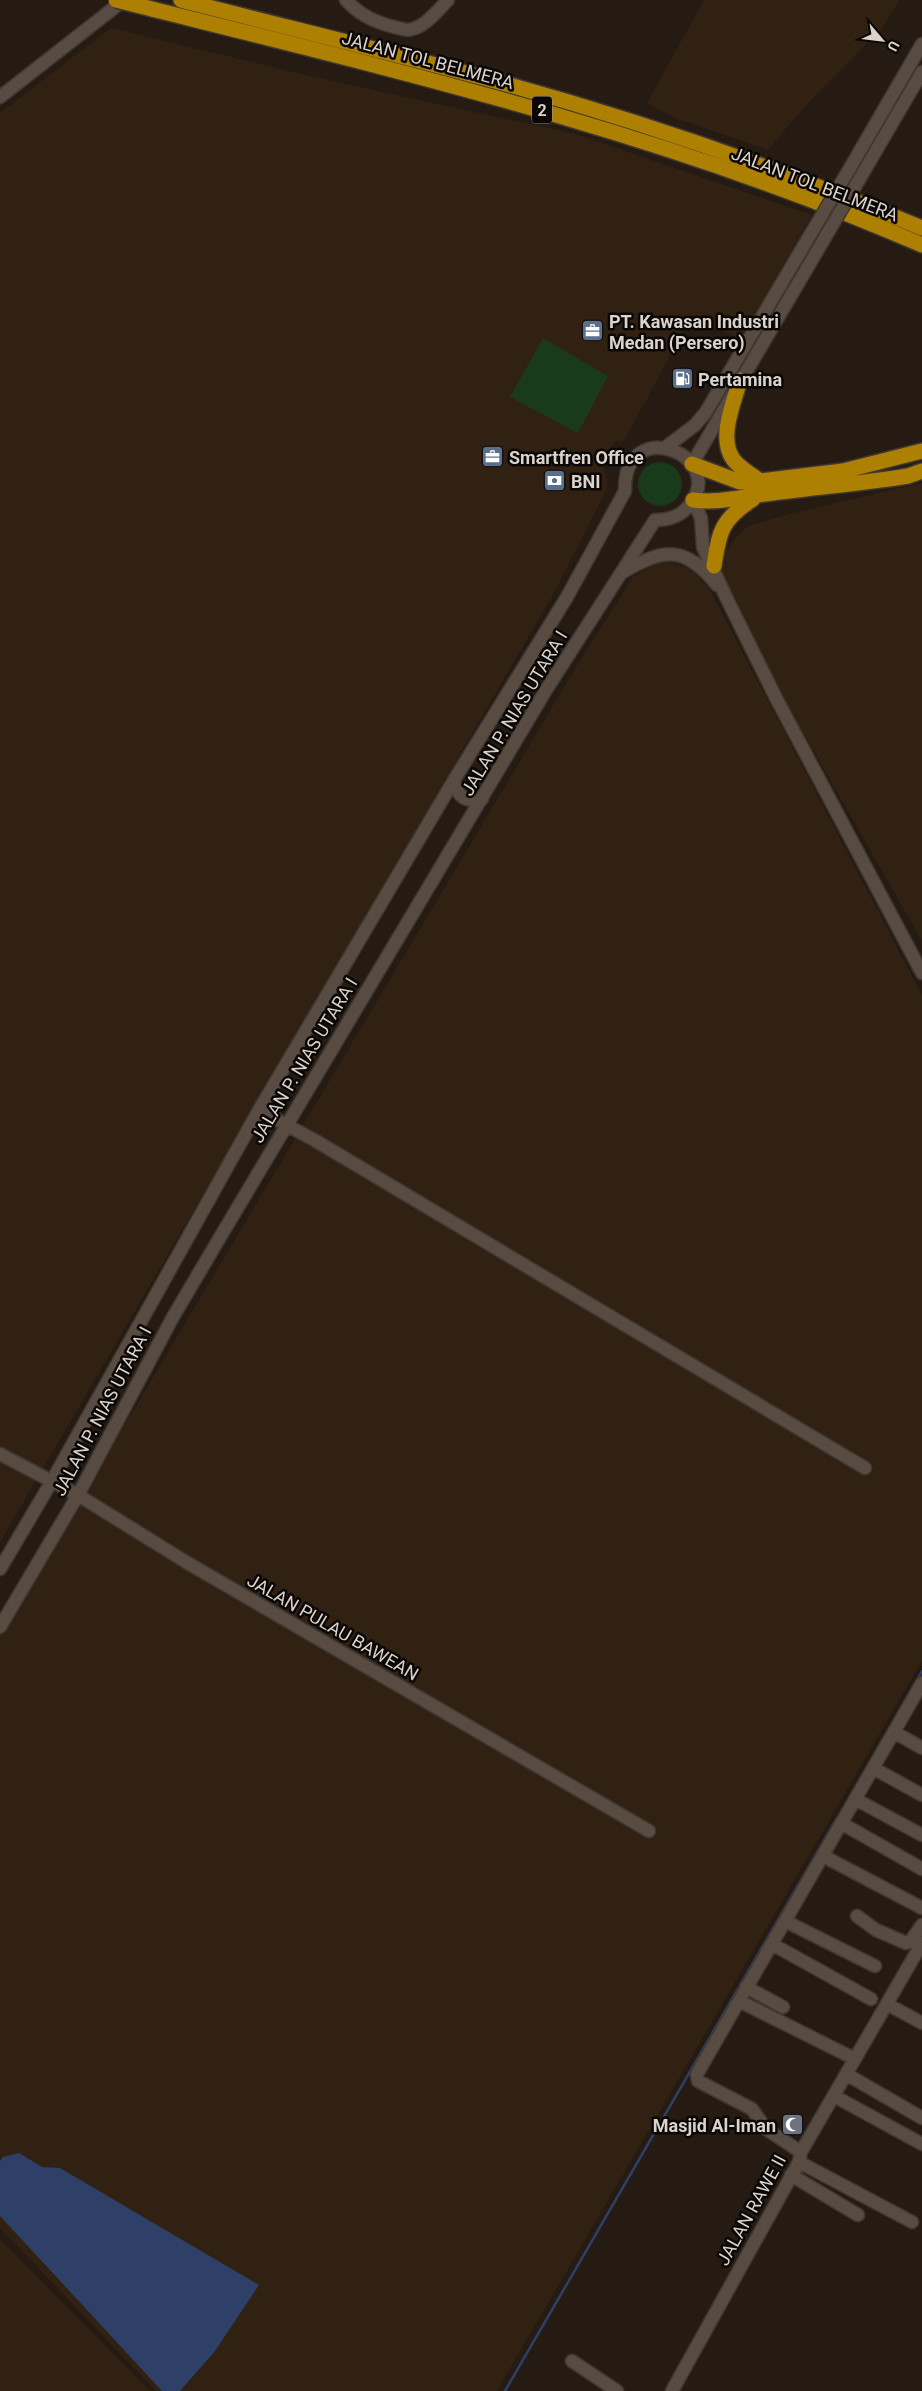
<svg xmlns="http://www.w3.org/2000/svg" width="922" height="2391" viewBox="0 0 922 2391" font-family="Roboto,sans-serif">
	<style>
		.built { fill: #302113 }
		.green { fill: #193a1d }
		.water { fill: #2e4068 }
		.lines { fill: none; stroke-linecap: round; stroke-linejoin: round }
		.stream { stroke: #2e4068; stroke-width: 2.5 }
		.minor-casing { stroke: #3f3732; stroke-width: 15 }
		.highway-casing { stroke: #3f3732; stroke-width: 18 }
		.minor { stroke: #584c42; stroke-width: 12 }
		.highway { stroke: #ae8001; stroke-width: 15 }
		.minor-bridge-casing { stroke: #3f3732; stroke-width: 15; stroke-linecap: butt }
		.highway-bridge-casing { stroke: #3f3732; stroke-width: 18; stroke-linecap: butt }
		.minor-bridge { stroke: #584c42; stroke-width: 12 }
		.highway-bridge { stroke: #ae8001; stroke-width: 15 }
		.labels { text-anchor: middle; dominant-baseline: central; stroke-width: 5; stroke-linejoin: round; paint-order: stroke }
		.shield { fill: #0b0704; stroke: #9c9691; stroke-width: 1 }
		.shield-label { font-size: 16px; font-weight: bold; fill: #dad3cd }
		.street-label { font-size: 18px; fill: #dad3cd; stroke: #0b0704 }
		.poi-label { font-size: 18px; font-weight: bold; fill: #dad3cd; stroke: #0b0704; text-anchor: start }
	</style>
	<rect width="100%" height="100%" fill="#251b12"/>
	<path class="built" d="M704,0H899L884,26L807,104L768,150L673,117L647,103Z
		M111,28L314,77L575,134L812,215L741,340L692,315L624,441L614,442L603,464L608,487L553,595L0,1542V113Z
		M922,483V941L716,580L720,559L734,540L748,526L789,514Z
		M668,562L692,569L710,590L922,995V1661L497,2391H156L0,2228V1634L579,662L633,577L655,563Z
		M0,2239L150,2391H0Z"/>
	<path class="green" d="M543,338L608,376L578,433L510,397Z
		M638 484a22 22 0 1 1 44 0a22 22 0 1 1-44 0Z"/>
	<path class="water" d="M19,2153L42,2167L60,2168L259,2285L215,2351L180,2391H162L0,2216V2161L3,2157Z"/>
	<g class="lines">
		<path class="stream" d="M917,1680L922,1671
			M505,2391L834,1823"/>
		<defs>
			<path id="minor" d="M346,0C363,19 383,25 407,30C424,29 437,11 448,0
				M0,97L124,0
				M850,168L922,44
				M863,173L922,72
				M666,447L695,425L706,412L810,235
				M692,464L823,241
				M693,500L701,518L703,547L726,597L776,698L922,973
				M623,572C664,548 685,545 717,585
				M454,780C457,797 466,803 482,799
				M259,1110L316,1141L865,1468
				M0,1454L78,1495L186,1562L649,1831
				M0,1569L52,1481L259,1110L454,780L567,597L625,491C623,414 726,454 691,503C682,516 670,520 655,520L546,690L216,1244L173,1317L78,1495L0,1627
				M894,1732L922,1748
				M873,1768L922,1795
				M855,1799L922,1835
				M841,1823L922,1869
				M823,1856L922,1908
				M857,1916L876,1930L906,1943L910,1942L922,1925
				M785,1921L875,1966
				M772,1944L871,1999
				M746,1987L783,2007
				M739,2001L855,2059
				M887,2004L922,2023
				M846,2074L922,2118
				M834,2096L922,2144
				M801,2152L766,2129L752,2109L698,2081L697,2074L922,1683
				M799,2162L912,2222
				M791,2175L858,2215
				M572,2361L617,2391
				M672,2391L799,2162L801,2152L922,1943"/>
			<path id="highway" d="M181,0C289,28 398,54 506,84C646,123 787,172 922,228
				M152,9C412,74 675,137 922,245
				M740,380C734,402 718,438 733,459C739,468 752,475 760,481L843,471L922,451
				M692,464L740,482L760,481
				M693,500C716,503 736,498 758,495C808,488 858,484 908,476L922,471
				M714,566C719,531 722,519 753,499"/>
		</defs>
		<use href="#minor" class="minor-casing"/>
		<use href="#highway" class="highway-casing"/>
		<use href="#minor" class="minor"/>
		<use href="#highway" class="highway"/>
		<defs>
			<path id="minor-bridge" d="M810,235L850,168
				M823,241L863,173"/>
			<path id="highway-bridge" d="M116,0L152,9"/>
		</defs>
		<use href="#minor-bridge" class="minor-bridge-casing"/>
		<use href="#highway-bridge" class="highway-bridge-casing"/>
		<use href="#minor-bridge" class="minor-bridge"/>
		<use href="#highway-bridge" class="highway-bridge"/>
	</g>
	<defs>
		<symbol id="office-square" viewBox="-11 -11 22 22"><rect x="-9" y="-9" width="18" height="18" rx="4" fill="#5c6f8a" stroke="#0b0704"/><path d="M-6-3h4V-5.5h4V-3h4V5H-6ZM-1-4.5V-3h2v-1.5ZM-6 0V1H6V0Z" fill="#fff"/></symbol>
		<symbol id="fuel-square" viewBox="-11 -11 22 22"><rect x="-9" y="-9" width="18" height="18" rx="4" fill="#5c6f8a" stroke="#0b0704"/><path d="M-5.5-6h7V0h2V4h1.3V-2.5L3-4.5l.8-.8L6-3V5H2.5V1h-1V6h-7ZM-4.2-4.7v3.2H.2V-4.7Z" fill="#fff"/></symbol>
		<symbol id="bank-square" viewBox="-11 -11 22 22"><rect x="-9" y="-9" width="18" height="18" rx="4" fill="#5c6f8a" stroke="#0b0704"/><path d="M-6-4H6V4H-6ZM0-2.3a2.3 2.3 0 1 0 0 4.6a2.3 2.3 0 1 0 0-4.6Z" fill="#fff"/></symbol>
		<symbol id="mosque-square" viewBox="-11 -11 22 22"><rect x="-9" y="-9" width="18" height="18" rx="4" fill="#6b7280" stroke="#0b0704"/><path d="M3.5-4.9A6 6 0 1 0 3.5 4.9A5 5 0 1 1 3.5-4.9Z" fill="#fff"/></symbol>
	</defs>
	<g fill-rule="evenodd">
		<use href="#office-square" x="580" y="318" width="25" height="25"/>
		<use href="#fuel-square" x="670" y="366" width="25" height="25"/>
		<use href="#office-square" x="480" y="444" width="25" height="25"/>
		<use href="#bank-square" x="542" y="468" width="25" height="25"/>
		<use href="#mosque-square" x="780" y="2112" width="25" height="25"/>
	</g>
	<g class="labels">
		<rect class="shield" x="532" y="96.5" width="20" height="27" rx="4"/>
		<g class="shield-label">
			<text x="542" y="110">2</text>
		</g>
		<g class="street-label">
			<text transform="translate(428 60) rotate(15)">JALAN TOL BELMERA</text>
			<text transform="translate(815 184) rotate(21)">JALAN TOL BELMERA</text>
			<text transform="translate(514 713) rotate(-59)">JALAN P. NIAS UTARA I</text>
			<text transform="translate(304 1060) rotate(-59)">JALAN P. NIAS UTARA I</text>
			<text transform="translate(102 1411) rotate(-62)">JALAN P. NIAS UTARA I</text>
			<text transform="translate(333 1627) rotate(30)">JALAN PULAU BAWEAN</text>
			<text transform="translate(751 2210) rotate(-61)">JALAN RAWE II</text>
		</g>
		<g class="poi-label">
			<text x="609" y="321">PT. Kawasan Industri<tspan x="609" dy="21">Medan (Persero)</tspan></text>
			<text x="698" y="379">Pertamina</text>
			<text x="509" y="457">Smartfren Office</text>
			<text x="571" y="481">BNI</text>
			<text x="776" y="2125" text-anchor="end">Masjid Al-Iman</text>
		</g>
	</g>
	<g transform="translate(882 40) rotate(118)" stroke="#0b0704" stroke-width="4" paint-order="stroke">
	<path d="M0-4L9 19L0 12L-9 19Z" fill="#dad3cd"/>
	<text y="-8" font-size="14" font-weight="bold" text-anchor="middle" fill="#dad3cd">U</text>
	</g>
</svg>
